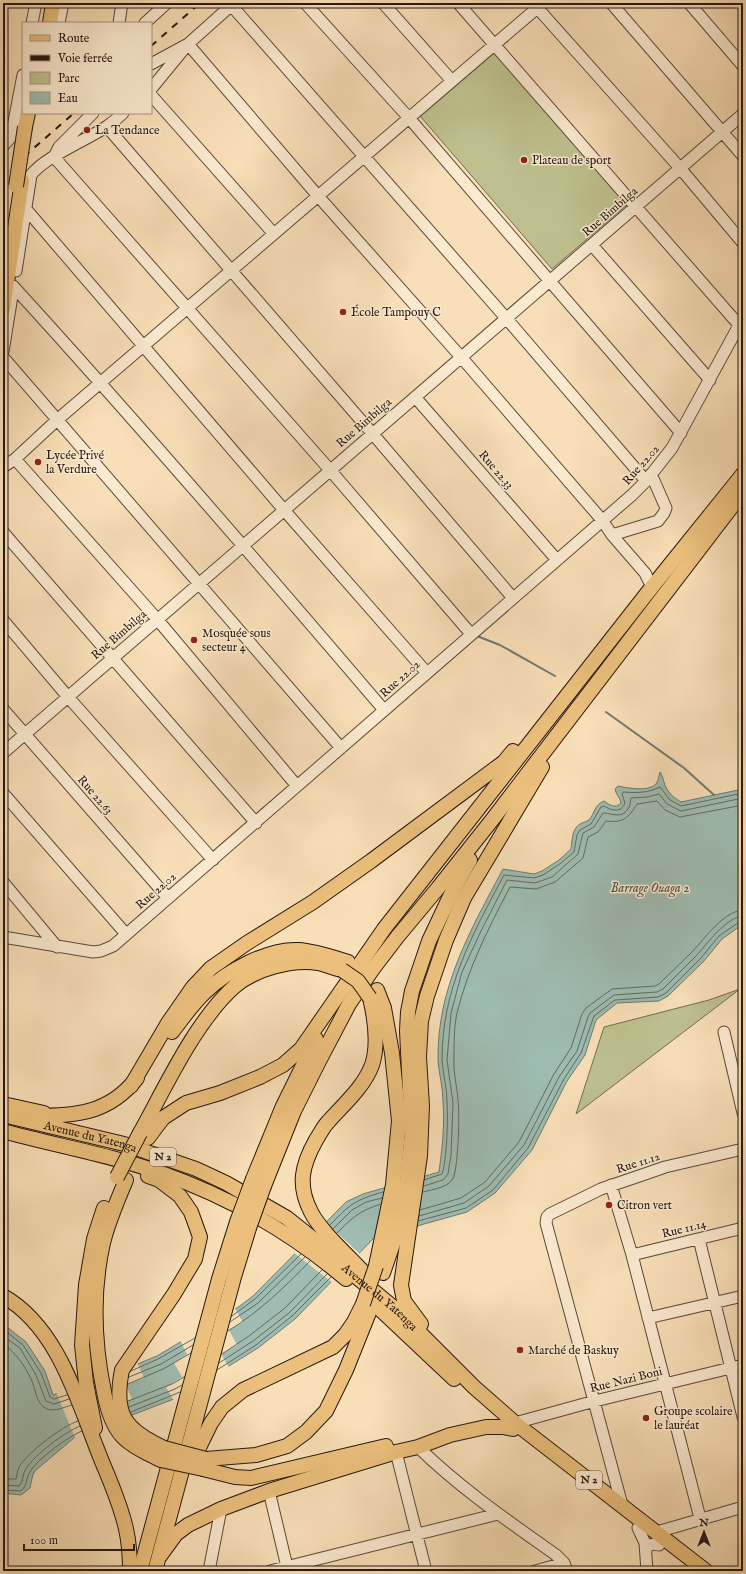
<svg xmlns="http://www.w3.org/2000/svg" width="746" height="1574" viewBox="0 0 746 1574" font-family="'IM FELL English',serif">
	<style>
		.green { fill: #bec18e; stroke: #716c50 }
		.water { fill: #9ebcb1; stroke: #6d7a71 }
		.pier { fill: #f9dfb7 }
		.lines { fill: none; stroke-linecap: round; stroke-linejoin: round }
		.shore { stroke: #616a61; stroke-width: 1 }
		.stream { stroke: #6d7a71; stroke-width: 2 }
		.minor-casing { stroke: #59493a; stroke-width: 13 }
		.major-casing { stroke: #241711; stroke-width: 16 }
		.minor { stroke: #fbead0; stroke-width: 11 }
		.major { stroke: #ecc07c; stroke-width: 14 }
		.rail { stroke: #241711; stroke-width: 2; stroke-dasharray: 7 7; stroke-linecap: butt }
		.major-bridge-casing { stroke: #241711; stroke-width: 16; stroke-linecap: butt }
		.major-bridge { stroke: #ecc07c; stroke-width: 14 }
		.poi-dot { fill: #8f2418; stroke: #fbead0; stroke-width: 1.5 }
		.labels { text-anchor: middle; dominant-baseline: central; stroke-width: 3; stroke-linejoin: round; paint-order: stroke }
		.shield { fill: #fbead0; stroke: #64564a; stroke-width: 1 }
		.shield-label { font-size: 11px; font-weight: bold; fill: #241711 }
		.poi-label { font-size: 12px; fill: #241711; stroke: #fbead0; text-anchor: start }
		.street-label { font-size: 12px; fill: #241711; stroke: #fbead0 }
		.water-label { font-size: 13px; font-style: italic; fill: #4f5149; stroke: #fbead0 }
	</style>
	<rect width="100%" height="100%" fill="#f9dfb7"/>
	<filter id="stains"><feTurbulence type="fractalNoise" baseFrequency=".005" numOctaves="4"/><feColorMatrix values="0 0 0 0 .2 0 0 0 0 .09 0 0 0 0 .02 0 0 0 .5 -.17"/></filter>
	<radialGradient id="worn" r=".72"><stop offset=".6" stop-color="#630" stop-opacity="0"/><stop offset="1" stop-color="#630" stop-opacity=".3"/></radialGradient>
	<path class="green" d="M496,51L628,204L552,269L420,116Z
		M740,989L576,1114L604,1027L709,1000Z"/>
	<path class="water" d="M660,772C663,776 663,780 665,785C668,793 674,798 681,802L743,789V924L722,939L704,961L668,996L659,1001L617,1003L596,1020L585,1055L567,1081L532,1150L495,1193L467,1212L374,1238L295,1319L258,1348L179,1397L75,1437L36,1470L33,1474L30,1488L21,1495L3,1493V1324L26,1342L45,1371L53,1395L111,1375L157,1356L237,1308L253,1296L346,1202L363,1194L439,1172C442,1149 445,1125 443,1102C443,1088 439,1074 438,1060C437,988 470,931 503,869L534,874L542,871L559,860L571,849C572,840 572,829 580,824C583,822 586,822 589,820C595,813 594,805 604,801C610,805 615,809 621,803C620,797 616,795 615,789L618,786C627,788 649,792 656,784C658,781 659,776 660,772Z"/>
	<path class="pier" d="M325,1221L361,1255L333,1283L294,1253Z
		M234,1307L243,1322L229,1330L237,1345L221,1354L230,1369L174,1401L166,1387L182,1377L174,1363L187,1354L180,1340Z
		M137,1362L144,1378L126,1385L132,1399L123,1403L129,1419L103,1428L91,1380Z
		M89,1381L99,1431L76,1440L56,1392Z"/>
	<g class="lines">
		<path class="shore" d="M424,1180L442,1174C447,1161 448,1117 447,1102C447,1088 443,1074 442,1060C442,989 472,935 504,875L534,878L543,875L561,863L574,852L577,835L580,830L591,824L601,807L604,806C612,811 621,813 625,803L622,794L623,792C637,793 648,793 660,787L670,800L681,806L743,793
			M424,1186L443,1180L448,1174L451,1155L453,1103L447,1060L451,1013L462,972L481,931L507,880L535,883L552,877L578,854L583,833L594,827L603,813C611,813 623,820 629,807C631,804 630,800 631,798L647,797L659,794L667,804L681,811L743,798
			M423,1192C433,1189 450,1188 454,1176C458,1162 460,1116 458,1100C457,1086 453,1072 454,1058C454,1044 454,1027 457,1013C468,968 489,927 510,887L536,889L555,882L583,858L588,837L598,832L606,821C624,823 628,818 637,804L657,801L665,810L680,817L743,805
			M420,1210L461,1198L485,1182L519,1142L554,1074L571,1048L582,1014L586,1008L612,989L655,986L659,984C670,973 682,962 693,951C705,938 724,911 743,910
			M419,1216L464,1203L489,1186L524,1145L559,1077L577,1051L588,1017L590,1013L614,995L657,992L663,989C674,978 685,967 696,956C707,944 726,917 743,916
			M418,1221L466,1208L493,1190L528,1148L564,1079L581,1053L594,1016L615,1000L658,997L666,993L701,958L719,936L739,922L743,921
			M330,1225C350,1204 355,1200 383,1192
			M333,1229L352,1210L366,1202L382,1198
			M337,1233C353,1217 359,1211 381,1204
			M232,1316L255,1299L301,1254
			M230,1322L258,1303L305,1257
			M3,1329L23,1345L41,1373L50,1397L54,1399L67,1395
			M228,1331C259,1312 285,1287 310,1261
			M3,1336L20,1348L36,1375L46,1401L54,1404L69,1399
			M3,1343C15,1353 23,1363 30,1377C36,1387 35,1404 47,1409C55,1412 64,1407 72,1405
			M222,1354L249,1336L285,1308L322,1270
			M219,1363L253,1341L289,1313L327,1274
			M217,1370L256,1345L292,1316L331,1277
			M131,1371L158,1359L195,1338
			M129,1377L161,1364L193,1345
			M128,1384L163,1369L191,1353
			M128,1401L172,1384L184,1377
			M129,1407L175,1389L182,1385
			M131,1412L180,1392
			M3,1479H16C17,1475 17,1471 19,1467C27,1453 62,1426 78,1421
			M3,1485L19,1486C24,1481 22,1474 26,1469C34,1455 65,1432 80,1426
			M3,1490L21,1491C29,1483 25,1480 30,1472C36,1460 69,1436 82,1431"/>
		<path class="stream" d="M477,636L500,645L555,676
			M606,712L684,768L714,795"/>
		<defs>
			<path id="minor" d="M305,3L409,118L681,433
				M383,3L452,81
				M458,3L739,325
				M533,3L680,168L743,243
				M611,3L743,156
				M689,3L743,66
				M231,5L506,318L646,481
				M32,23L36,3
				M59,23L63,3
				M119,23L122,3
				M145,23L167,3
				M151,64L188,44L318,196L461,357L602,520L612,535L645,573L652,587
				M151,89L188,44L234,3
				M151,95L274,234
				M93,113L59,147L54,157L330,470L471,634
				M107,127L372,433L513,598
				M3,146L11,137L23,75
				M25,208L284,510L427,673
				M592,245L710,380
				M16,271L31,175C46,156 85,141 106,127C112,123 118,118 123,113
				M13,286C140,425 262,567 384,710
				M3,352L12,296
				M3,357L341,748
				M415,397L557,560
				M15,459L157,619L297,786
				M3,467L15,459L57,420L543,3
				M3,532L256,823
				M612,535L658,521L664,513L666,508L651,474
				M3,620L68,697L213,860
				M3,709L168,898
				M3,753L743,114
				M3,793L126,934
				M3,882L57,947
				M3,937L93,952L101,951L113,946L632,495L646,481L672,448L743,318
				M724,1032L743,1113
				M611,1185L632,1255L700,1518
				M699,1239L743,1417
				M632,1255L743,1228
				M648,1318L743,1296
				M515,1423L595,1401L743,1365
				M418,1447C460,1488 508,1521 556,1555L564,1563L567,1571
				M396,1452L426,1571
				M269,1491L288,1571
				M622,1505L546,1223L547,1217L550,1214L601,1189L645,1174L665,1167L743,1149
				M638,1528L645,1543L647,1571
				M657,1532L743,1507
				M646,1551L647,1546L654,1544L659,1545
				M209,1571L221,1509
				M270,1571L498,1514
				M535,1571L564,1563"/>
			<g id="major">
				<path d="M50,23L53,3"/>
				<path d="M25,127L28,113"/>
				<path d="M3,309L22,181"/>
				<path d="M172,1032C183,1018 193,1003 205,992C227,971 267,949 298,950C315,951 332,957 348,962"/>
				<path d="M131,1086L168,1023L193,987L211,968L247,943L313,902L371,861L504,762L513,751"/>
				<path d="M3,1104L44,1113"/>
				<path id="s1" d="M3,1115L124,1144L196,1169L226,1183L287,1218L327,1250L347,1269L400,1313L474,1387L515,1423L706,1571"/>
				<path d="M33,1116C75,1116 109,1114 137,1078"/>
				<path d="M3,1131C57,1146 112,1155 164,1174C231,1198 292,1233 346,1279"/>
				<path d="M140,1133C165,1088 196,1020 235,986C255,969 292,959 318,963C326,965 334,968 342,970"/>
				<path d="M148,1138L163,1118L186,1103L220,1093L260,1077L283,1065L301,1049L384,929L652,587L743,474"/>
				<path d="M148,1176L159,1180L180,1196L191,1212L200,1237L195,1259L174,1294L122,1370C113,1415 125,1430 164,1448"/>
				<path d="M253,1179L283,1106L316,1039"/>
				<path d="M126,1180C117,1201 108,1222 103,1243C92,1292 94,1343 104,1392C107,1408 112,1427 124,1438C134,1448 149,1454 161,1460"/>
				<path d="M264,1186L294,1111L318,1063L349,1004L372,970L398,936L438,888L492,820L743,492"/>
				<path d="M376,1266L393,1185L399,1121L392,1053L384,1008L377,990"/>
				<path d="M383,1273L396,1235L407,1181L412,1132L407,1031L408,1012L412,991L429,941L454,888L470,860"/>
				<path d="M367,1276C351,1258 321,1232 311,1212C297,1185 302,1165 316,1140C320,1134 323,1127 328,1122C343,1105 364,1087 372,1065C379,1044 375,1019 370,998"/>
				<path d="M3,1296C56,1326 76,1395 97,1449C107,1475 120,1501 126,1529C129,1542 130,1557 130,1571"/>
				<path d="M367,1297L454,1379"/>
				<path d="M421,1324L404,1301L401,1285L420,1156L422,1106L419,1057L421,1021L427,996L446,940L464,898L542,767"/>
				<path d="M95,1428L86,1383L82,1345L86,1285L94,1239L104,1208"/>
				<path d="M206,1459L256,1455L287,1446L306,1432L326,1411L346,1370L370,1310"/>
				<path d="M190,1466L211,1423L222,1407L243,1390L333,1347L345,1335L354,1322L363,1304"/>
				<path d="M203,1469L235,1477L251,1478L386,1446"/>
				<path d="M160,1556L176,1534L188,1525L221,1509L269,1491L396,1452L418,1447L450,1435L486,1427H503L513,1429"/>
				<path d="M140,1571L219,1279L237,1222"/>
				<path d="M155,1571L234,1277L249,1228"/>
			</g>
		</defs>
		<use href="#minor" class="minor-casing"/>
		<use href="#major" class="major-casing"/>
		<use href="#minor" class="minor"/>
		<use href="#major" class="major"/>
		<path class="rail" d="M151,46L200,3
			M3,175L74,113"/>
		<defs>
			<path id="major-bridge" d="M16,186L25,127
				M342,970L358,981L370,998
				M117,1177L140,1133
				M237,1222L253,1179
				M249,1228L264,1186
				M363,1304L376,1266
				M164,1448L206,1459
				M161,1460L203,1469"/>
		</defs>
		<use href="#major-bridge" class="major-bridge-casing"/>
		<use href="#major-bridge" class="major-bridge"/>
	</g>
	<g class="poi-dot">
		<circle cx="87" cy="130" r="4"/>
		<circle cx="524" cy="160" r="4"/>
		<circle cx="343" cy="312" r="4"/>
		<circle cx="38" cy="462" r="4"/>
		<circle cx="194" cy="640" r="4"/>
		<circle cx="609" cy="1205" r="4"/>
		<circle cx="520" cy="1350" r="4"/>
		<circle cx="646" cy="1418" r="4"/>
	</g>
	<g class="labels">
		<g class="shield">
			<rect x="150" y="1148" width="26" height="18" rx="3"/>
			<rect x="576" y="1471" width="26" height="18" rx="3"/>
		</g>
		<g class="shield-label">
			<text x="163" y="1157">N 2</text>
			<text x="589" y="1480">N 2</text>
		</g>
		<g class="poi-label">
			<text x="95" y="130">La Tendance</text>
			<text x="532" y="160">Plateau de sport</text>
			<text x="351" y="312">École Tampouy C</text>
			<text x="46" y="455">Lycée Privé<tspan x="46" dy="14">la Verdure</tspan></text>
			<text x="202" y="633">Mosquée sous<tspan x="202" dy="14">secteur 4</tspan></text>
			<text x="617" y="1205">Citron vert</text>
			<text x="528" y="1350">Marché de Baskuy</text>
			<text x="654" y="1411">Groupe scolaire<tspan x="654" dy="14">le lauréat</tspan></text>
		</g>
		<g class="street-label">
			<text transform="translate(610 212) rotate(-41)">Rue Bimbilga</text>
			<text transform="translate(364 423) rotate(-41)">Rue Bimbilga</text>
			<text transform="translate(641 465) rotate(-49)">Rue 22.02</text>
			<text transform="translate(496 470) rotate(49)">Rue 22.33</text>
			<text transform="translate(119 635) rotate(-41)">Rue Bimbilga</text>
			<text transform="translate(400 679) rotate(-42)">Rue 22.02</text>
			<text transform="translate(95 795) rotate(49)">Rue 22.63</text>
			<text transform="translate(156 891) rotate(-41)">Rue 22.02</text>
			<text stroke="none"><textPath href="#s1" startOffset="90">Avenue du Yatenga</textPath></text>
			<text transform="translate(638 1163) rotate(-18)">Rue 11.12</text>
			<text transform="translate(684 1229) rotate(-14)">Rue 11.14</text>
			<text stroke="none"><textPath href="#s1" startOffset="426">Avenue du Yatenga</textPath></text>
			<text transform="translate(626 1380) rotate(-14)">Rue Nazi Boni</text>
		</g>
		<g class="water-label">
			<text x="650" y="888">Barrage Ouaga 2</text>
		</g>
	</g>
	<rect width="746" height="1574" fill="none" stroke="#f9dfb7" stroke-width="16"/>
	<rect x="4" y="4" width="738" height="1566" fill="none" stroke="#241711" stroke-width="2"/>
	<rect x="8" y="8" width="730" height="1558" fill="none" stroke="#241711"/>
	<rect x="22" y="22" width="130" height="92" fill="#fbead0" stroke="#a59684"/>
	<rect x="30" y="35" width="20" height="6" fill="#ecc07c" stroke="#a59684"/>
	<text x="58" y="42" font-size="12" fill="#241711">Route</text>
	<rect x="30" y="55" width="20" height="6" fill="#241711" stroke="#a59684"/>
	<text x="58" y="62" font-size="12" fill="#241711">Voie ferrée</text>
	<rect x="30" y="72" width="20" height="12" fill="#bec18e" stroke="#a59684"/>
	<text x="58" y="82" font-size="12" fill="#241711">Parc</text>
	<rect x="30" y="92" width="20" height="12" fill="#9ebcb1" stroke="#a59684"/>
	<text x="58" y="102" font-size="12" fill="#241711">Eau</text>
	<g transform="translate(704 1532)" stroke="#fbead0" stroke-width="3" paint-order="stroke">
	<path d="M0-3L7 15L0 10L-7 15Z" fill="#241711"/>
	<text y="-6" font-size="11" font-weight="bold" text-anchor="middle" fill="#241711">N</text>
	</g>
	<path d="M24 1544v6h110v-6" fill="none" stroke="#241711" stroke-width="2"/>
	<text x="30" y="1544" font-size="12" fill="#241711" stroke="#fbead0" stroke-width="3" paint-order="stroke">100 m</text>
	<rect width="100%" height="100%" filter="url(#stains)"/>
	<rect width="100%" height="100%" fill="url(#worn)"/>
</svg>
